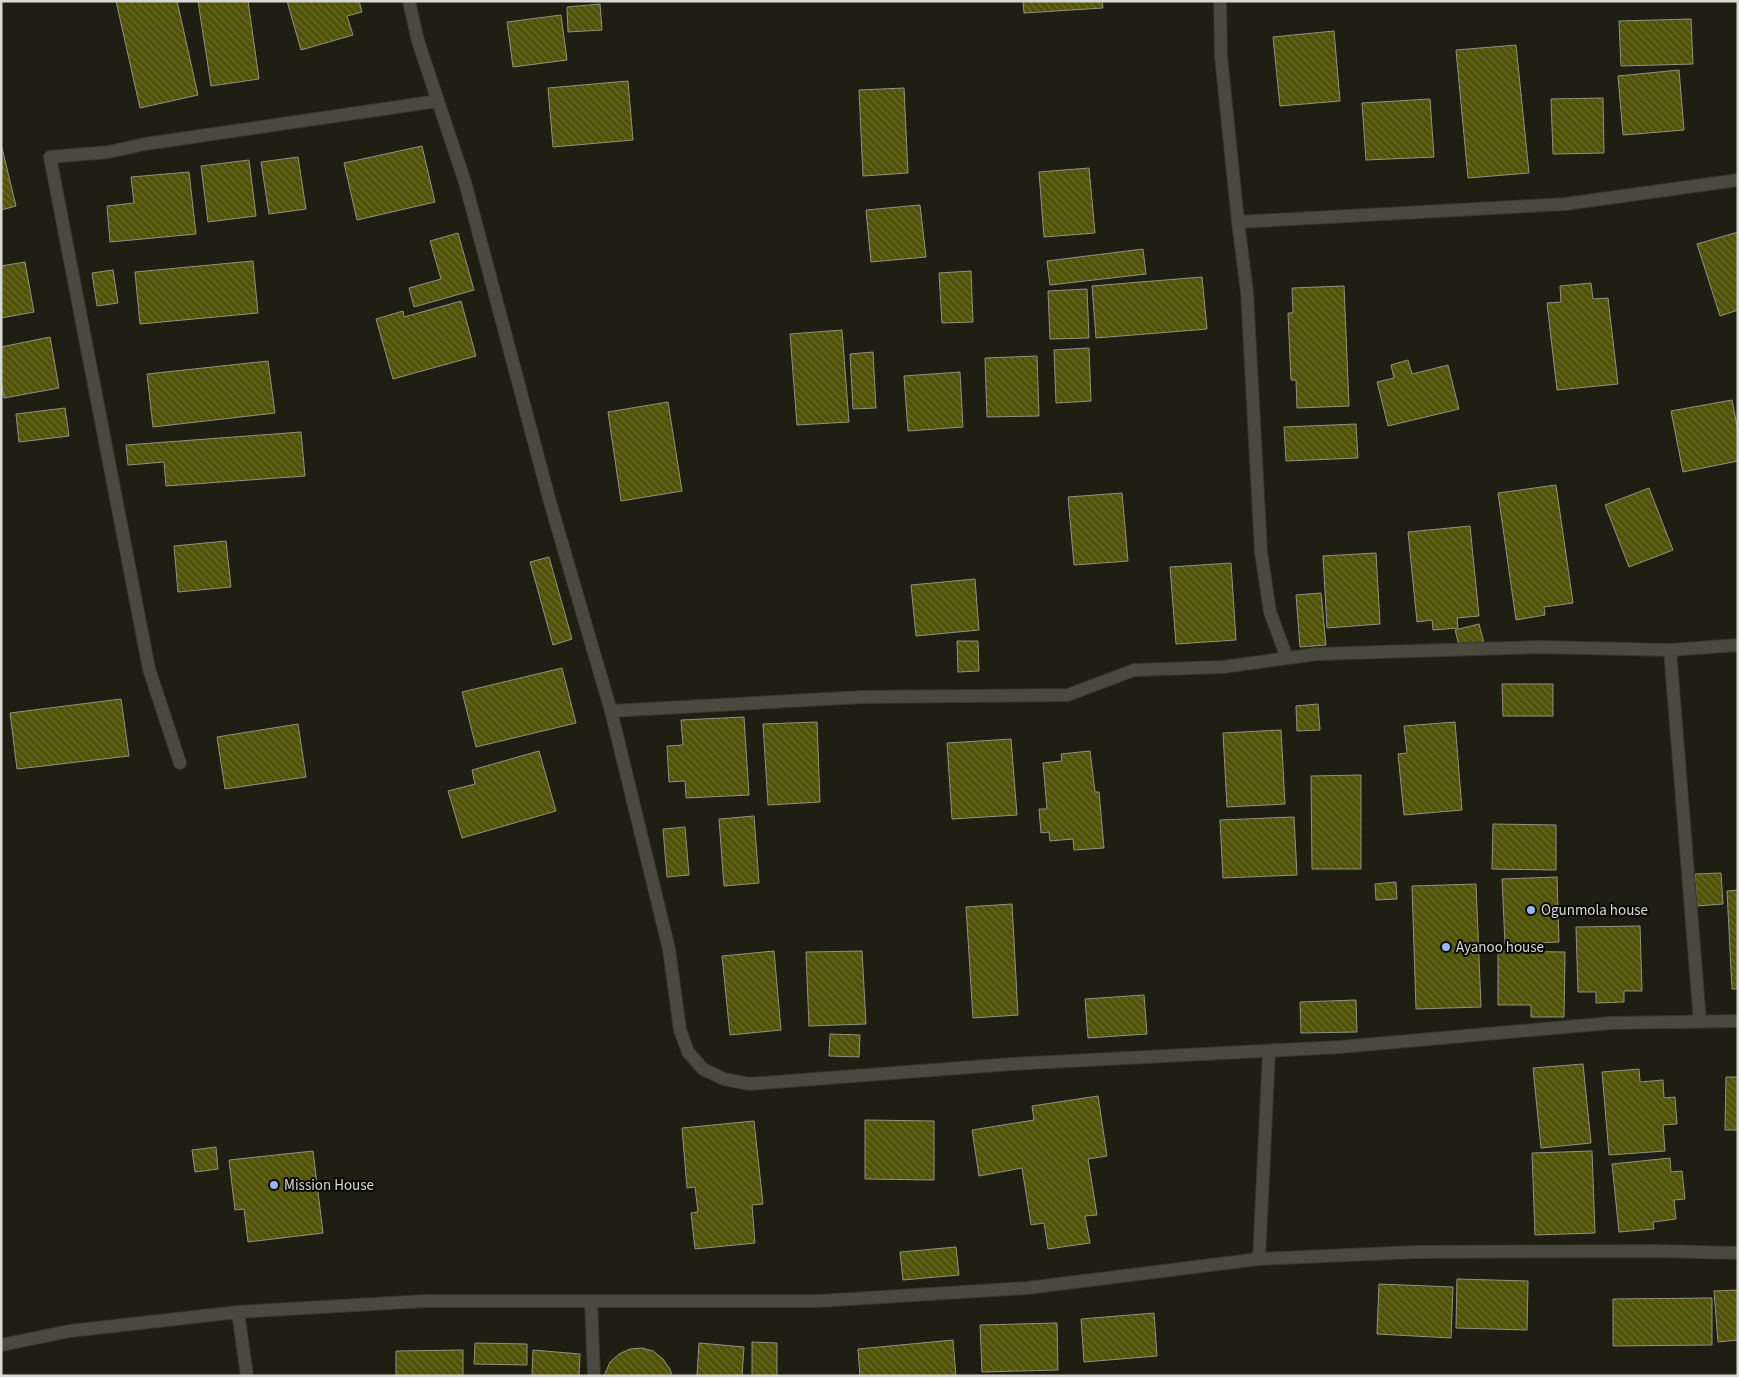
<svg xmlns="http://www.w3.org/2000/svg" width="1739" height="1377" viewBox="0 0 1739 1377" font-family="'Source Sans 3',sans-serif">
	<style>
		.building { fill: url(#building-back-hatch); stroke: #919283 }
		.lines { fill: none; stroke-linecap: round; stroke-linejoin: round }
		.street-casing { stroke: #36362f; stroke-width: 14 }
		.street { stroke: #494a3d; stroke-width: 12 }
		.poi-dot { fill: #99b5fd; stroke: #080804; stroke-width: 2 }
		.labels { text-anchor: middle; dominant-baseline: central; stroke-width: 4; stroke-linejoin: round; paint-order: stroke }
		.poi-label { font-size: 15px; fill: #d8d9d1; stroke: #080804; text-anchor: start }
	</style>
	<defs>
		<pattern id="building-back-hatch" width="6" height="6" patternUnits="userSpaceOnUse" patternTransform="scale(1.25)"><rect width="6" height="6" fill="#505208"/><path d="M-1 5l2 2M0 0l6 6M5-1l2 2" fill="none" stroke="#686a2b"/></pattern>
	</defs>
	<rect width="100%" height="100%" fill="#1e1e12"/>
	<path class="building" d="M116,1H177L198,95L140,108Z
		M198,1H248L259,79L211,86Z
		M287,1H359L362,12L347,16L353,35L301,50Z
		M1023,1H1102L1103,8L1024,13Z
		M600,4L602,30L568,32L567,7Z
		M561,15L567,60L513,67L507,22Z
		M1691,19L1693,64L1621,66L1619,21Z
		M1334,31L1340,101L1280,106L1273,37Z
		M1516,45L1529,173L1468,178L1456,50Z
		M1679,70L1684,130L1623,135L1618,76Z
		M628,81L633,140L553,147L548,88Z
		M904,88L908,173L863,176L859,90Z
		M1603,98L1604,153L1553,154L1551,99Z
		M1430,99L1434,157L1366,160L1362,103Z
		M422,146L435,202L357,220L344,163Z
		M2,148L16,206L1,210V149Z
		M298,157L306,209L269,214L261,162Z
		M249,160L256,216L208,222L201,166Z
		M1089,168L1095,233L1044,237L1039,172Z
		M189,172L196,234L110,242L107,206L134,203L131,177Z
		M920,205L926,257L871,262L866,210Z
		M1738,232V310L1720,316L1697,244Z
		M458,233L474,290L414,307L409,288L441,279L430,241Z
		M1143,249L1146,274L1050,285L1047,261Z
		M253,261L258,313L140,324L135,272Z
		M25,262L34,312L1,318V266Z
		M113,270L118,303L97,306L92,273Z
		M971,271L973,322L942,323L939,273Z
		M1202,277L1207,329L1096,338L1092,286Z
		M1591,283L1593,299L1608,298L1618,384L1557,390L1547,303L1561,302L1560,286Z
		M1344,286L1349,406L1297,408L1296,380H1291L1288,313H1293L1292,288Z
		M1087,289L1089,338L1050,339L1048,291Z
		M461,301L476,356L393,379L376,319L403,311L404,317Z
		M842,330L849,422L797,425L790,334Z
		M50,337L59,388L4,398L1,381V347Z
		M1089,348L1091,401L1056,403L1054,350Z
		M873,352L876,408L853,409L850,354Z
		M1037,356L1039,416L987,417L985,358Z
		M1408,360L1412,374L1448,365L1459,409L1388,426L1377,382L1394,378L1391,365Z
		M268,361L275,413L153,427L147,374Z
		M960,372L963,427L908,431L904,376Z
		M1732,400L1738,431V461L1683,472L1671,411Z
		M668,402L682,491L621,501L608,412Z
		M65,408L69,436L19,442L16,414Z
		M1356,424L1358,458L1286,461L1284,427Z
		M301,432L305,476L166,486L164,462L128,465L126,445Z
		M1556,485L1573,603L1544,607L1545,615L1516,620L1498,493Z
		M1649,488L1673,550L1629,567L1605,505Z
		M1122,493L1128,561L1074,565L1068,497Z
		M1470,526L1479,616L1457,618L1458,628L1433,630L1432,620L1417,622L1408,532Z
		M226,541L231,587L178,592L174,546Z
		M1376,553L1380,624L1327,628L1323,556Z
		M549,557L572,639L553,645L530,562Z
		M1231,563L1236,640L1176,644L1170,567Z
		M975,579L979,630L916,636L911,585Z
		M1321,593L1326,645L1300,647L1296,595Z
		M1479,624L1484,643L1460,649L1455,630Z
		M957,641H978L979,671L958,672Z
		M562,668L576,723L476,747L462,692Z
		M1502,684H1553V716H1503Z
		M121,699L129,756L17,769L10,713Z
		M1318,704L1320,730L1297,731L1296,706Z
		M744,717L749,795L686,798L685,781L669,782L667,746L683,745L681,720Z
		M817,722L820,802L768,805L763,724Z
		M1455,722L1462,810L1404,815L1398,754L1407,753L1404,726Z
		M298,724L306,777L225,789L217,737Z
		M1281,730L1285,804L1227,807L1223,733Z
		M1011,739L1017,815L952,819L947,743Z
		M539,751L556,811L462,838L448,791L475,784L472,770Z
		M1090,751L1095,792H1099L1104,848L1074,850L1073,839L1050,841L1049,832L1041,833L1039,809H1047L1043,763L1062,761L1061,754Z
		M1361,775V869H1312L1311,776Z
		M754,816L759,883L724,886L719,819Z
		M1294,817L1297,875L1223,878L1220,820Z
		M1493,824L1556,825V870L1492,869Z
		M685,827L689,875L667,877L663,829Z
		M1721,873L1723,904L1697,906L1695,874Z
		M1557,877L1559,942L1505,944L1502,879Z
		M1396,882L1397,899L1376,900L1375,884Z
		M1476,884L1481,1007L1416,1009L1412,886Z
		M1738,890V989H1732L1727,891Z
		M1012,904L1018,1015L973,1018L966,907Z
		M1640,926L1642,991H1624V1002L1596,1003V992H1578L1576,927Z
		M774,951L781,1030L730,1035L722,956Z
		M862,951L866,1024L809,1026L806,952Z
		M1498,951L1565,952L1564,1017H1531V1005H1498Z
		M1144,995L1147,1034L1088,1038L1085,999Z
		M1356,1000L1357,1032L1301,1033L1300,1002Z
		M830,1034L860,1035L859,1057L829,1056Z
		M1583,1064L1591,1143L1541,1148L1533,1068Z
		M1639,1069L1640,1082L1663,1080L1664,1098L1675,1097L1677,1124L1663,1125L1665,1151L1609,1155L1602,1072Z
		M1726,1077H1738V1130H1725Z
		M1098,1096L1107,1156L1088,1159L1097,1215L1085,1216L1090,1243L1048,1249L1044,1223L1031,1225L1022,1168L979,1176L972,1130L1034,1120L1032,1106Z
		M865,1120L934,1121V1180L865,1179Z
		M754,1121L763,1204L752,1205L755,1243L695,1249L691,1213L698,1212L695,1187L687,1188L682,1128Z
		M216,1147L218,1169L195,1172L192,1150Z
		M313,1151L323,1233L248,1242L244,1209L235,1210L229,1160Z
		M1592,1151L1595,1233L1535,1235L1532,1153Z
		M1670,1158L1671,1172L1682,1171L1685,1199L1674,1200L1676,1219L1653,1222L1654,1229L1619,1232L1612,1164Z
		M956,1247L959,1275L903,1280L900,1252Z
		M1457,1279L1528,1281L1527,1330L1456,1328Z
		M1379,1284L1453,1287L1451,1338L1377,1334Z
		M1738,1290V1340L1718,1342L1714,1291Z
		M1712,1298V1345L1613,1346V1299Z
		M1154,1313L1157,1356L1084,1362L1081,1319Z
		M1057,1323L1058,1370L982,1372L980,1325Z
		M953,1340L956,1376H860L858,1349Z
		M752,1342L777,1343V1376H752Z
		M475,1343L527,1344V1365L474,1364Z
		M699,1343L744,1347L742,1376H697Z
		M642,1348L653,1351L663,1359L670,1369L672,1376H604L610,1362L619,1354L630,1349Z
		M463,1350V1376H396V1351Z
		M533,1350L580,1354L579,1376H532Z"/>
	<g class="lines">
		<defs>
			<path id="street" d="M409,1L418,41L465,182L550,502L611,711L669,949L680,1030L688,1052L703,1069L724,1079L749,1084L1012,1064L1340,1047L1611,1023L1738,1021
				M1220,1L1221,56L1238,222L1247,292L1261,552L1270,612L1287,658
				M1238,222L1565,204L1738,180
				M1670,650L1700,1022
				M611,711L862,697L1068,695L1134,670L1223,667L1317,654L1540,647L1670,650L1738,645
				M180,763L149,669L50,157L109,152L145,144L438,101
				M1259,1259L1269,1051
				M591,1301L594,1376
				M238,1312L247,1376
				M1,1345L70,1331L238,1312L425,1301H819L1027,1288L1259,1259L1415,1252L1657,1251L1738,1253"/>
		</defs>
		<use href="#street" class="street-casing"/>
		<use href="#street" class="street"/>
	</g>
	<g class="poi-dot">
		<circle cx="1531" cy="910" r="5"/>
		<circle cx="1446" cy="947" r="5"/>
		<circle cx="274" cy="1185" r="5"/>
	</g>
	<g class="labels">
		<g class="poi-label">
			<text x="1541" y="910">Ogunmola house</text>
			<text x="1456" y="947">Ayanoo house</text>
			<text x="284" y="1185">Mission House</text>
		</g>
	</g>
	<rect width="1739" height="1377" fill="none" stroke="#d8d9d1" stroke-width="5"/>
</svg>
